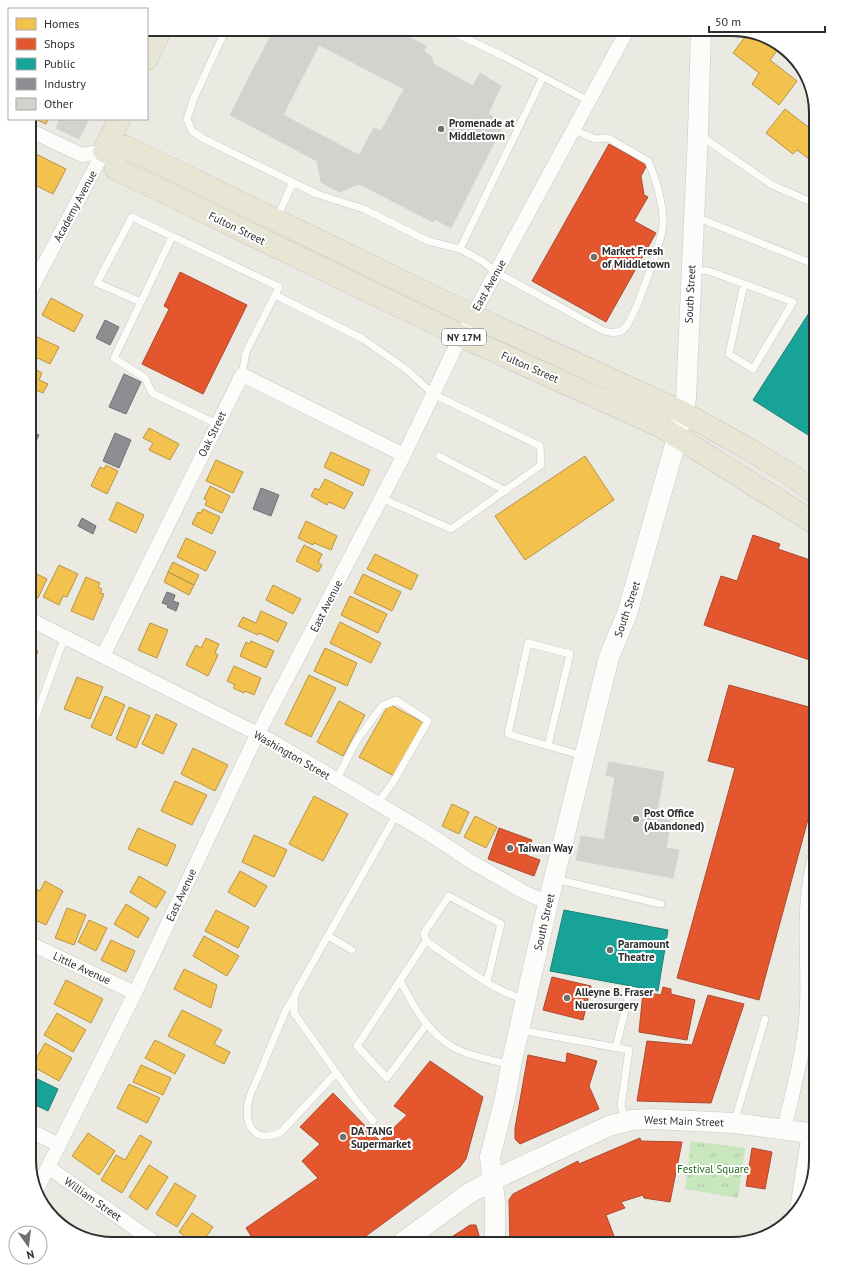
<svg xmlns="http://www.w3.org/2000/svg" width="845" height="1273" viewBox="0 0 845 1273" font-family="'PT Sans',sans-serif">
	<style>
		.park { fill: url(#park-tufts) }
		.homes { fill: #f2c14e; stroke: #b79544 }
		.shops { fill: #e4572e; stroke: #ad4a2e }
		.public { fill: #17a398; stroke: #1e8078 }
		.industry { fill: #8d8d92; stroke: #707074 }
		.building { fill: #d3d2ce; stroke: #d5d4cf; fill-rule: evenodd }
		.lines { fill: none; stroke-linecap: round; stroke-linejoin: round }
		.lane-casing { stroke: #c8c8c7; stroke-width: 8 }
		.street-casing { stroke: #c8c8c7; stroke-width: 15 }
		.secondary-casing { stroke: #c8c8c7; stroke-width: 21 }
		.primary-casing { stroke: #c6c5c3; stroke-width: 23 }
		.lane { stroke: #fcfcfb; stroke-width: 7 }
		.street { stroke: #fcfcfb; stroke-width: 14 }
		.secondary { stroke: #fcfcfb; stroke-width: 20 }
		.primary { stroke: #e7e6d5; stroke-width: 22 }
		.poi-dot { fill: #6f6f6c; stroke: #fff; stroke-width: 1.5 }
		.labels { text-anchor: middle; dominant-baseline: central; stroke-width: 4; stroke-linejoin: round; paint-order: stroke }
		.shield { fill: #fff; stroke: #6c6c6c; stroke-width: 1 }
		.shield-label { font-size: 10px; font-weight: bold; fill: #2d2d2d }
		.poi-label { font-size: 11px; font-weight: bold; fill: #2d2d2d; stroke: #fff; text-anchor: start }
		.street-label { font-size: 11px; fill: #2d2d2d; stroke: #fff }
		.park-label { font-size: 11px; fill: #216c1a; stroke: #fff }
		.rim { fill: none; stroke: #2d2d2d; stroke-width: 2 }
	</style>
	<defs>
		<pattern id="park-tufts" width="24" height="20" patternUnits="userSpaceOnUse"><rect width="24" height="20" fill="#c8e7bc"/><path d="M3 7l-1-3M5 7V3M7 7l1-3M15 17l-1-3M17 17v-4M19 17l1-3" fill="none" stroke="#acc6a2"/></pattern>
	</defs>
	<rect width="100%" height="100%" fill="#eae9e2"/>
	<path class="park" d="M691,1141L745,1148L738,1198L685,1189Z"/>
	<path class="homes" d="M576,29H591L588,35Z
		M748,33L765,38L779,48L770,60L797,81L779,105L752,84L759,73L733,53Z
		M785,109L812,130L816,126V164L797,150L793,154L766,133Z
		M35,119H48L46,124Z
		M36,154L66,169L53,194L29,182V167Z
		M29,211L37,215L29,230Z
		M51,298L83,315L74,332L42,315Z
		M29,333L59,347L50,364L29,354Z
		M29,366L42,373L39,380L48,384L43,393L29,387Z
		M149,428L179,444L170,460L149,450L153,443L143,438Z
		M331,452L370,470L363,486L324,467Z
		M585,456L614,500L525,560L495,516Z
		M216,460L243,472L233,493L206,481Z
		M106,465L118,471L107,494L91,486L100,467L104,469Z
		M325,479L353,493L344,509L329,502L327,505L311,496L315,488L319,490Z
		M210,486L230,496L222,513L205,505L207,500L204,499Z
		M117,502L144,515L136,533L109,520Z
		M203,509L220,517L212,534L192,524L198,512L201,513Z
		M306,521L337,536L331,550L314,543L313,545L298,538Z
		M186,538L216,552L206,571L177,557Z
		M304,545L322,554L318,563L322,565L318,572L296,561Z
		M375,554L418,575L411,590L367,569Z
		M173,562L199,575L194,585L168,572Z
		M59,565L78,574L67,597L63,596L59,605L43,597Z
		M29,567L34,569L29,580Z
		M168,572L194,585L189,595L164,582Z
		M35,573L47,579L38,598L29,593V584Z
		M363,574L401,592L392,611L354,593Z
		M86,577L100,583L98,587L102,589L100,593L104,594L93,620L71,611Z
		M273,585L301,599L293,614L266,600Z
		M350,596L387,614L378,633L341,615Z
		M261,611L287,623L278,642L259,633L258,635L238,626L243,617L256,623Z
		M340,622L381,643L371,663L330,643Z
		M150,623L168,630L157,658L138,650Z
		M206,638L219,644L215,653L218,655L208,676L186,665L196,645L201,648Z
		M251,641L274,651L266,668L240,656L246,642L250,644Z
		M29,648L38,651L29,674Z
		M325,648L357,663L347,686L314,671Z
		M234,666L261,678L254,695L245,691L244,693L233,688L235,685L227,681Z
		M309,675L336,688L311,737L285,724Z
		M77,677L103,687L90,719L64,709Z
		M105,696L125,705L111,736L91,727Z
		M339,701L365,715L343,756L317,742Z
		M389,704L424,723L394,776L359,757Z
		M129,707L150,716L136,748L116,739Z
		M156,714L177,724L163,754L142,744Z
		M193,748L228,765L215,791L181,774Z
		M175,781L207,795L192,825L161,811Z
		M314,796L348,814L323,861L289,844Z
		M452,804L469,812L459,834L442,826Z
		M475,816L497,827L486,848L464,837Z
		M138,828L176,845L167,866L128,849Z
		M254,835L287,850L274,877L242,862Z
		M240,871L267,886L255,907L228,892Z
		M139,876L166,892L156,908L130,892Z
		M45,881L63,891L46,925L29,917V885L40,891Z
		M126,904L149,918L138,938L114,924Z
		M67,908L86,915L74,945L55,938Z
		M216,910L249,927L238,948L205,931Z
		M89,920L107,928L96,951L78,942Z
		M204,936L239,956L227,976L193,956Z
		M111,940L135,951L126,972L101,960Z
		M184,969L217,985L211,1008L174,989Z
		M66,980L103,999L91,1023L54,1004Z
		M182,1010L222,1030L214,1044L230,1052L224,1064L168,1036Z
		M57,1013L86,1030L73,1052L44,1035Z
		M155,1040L185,1055L175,1074L145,1058Z
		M45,1043L72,1058L59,1081L32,1066Z
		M141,1065L171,1078L163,1095L133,1082Z
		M129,1084L160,1098L147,1123L117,1108Z
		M88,1133L115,1151L99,1175L72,1156Z
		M140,1135L152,1142L122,1193L101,1180L116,1155L125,1160Z
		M29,1152L36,1155L31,1166L29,1160Z
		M149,1165L168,1177L147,1210L129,1197Z
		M175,1183L196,1196L177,1227L156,1214Z
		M192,1213L213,1227L201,1244H196L179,1232Z"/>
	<path class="shops" d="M609,144L647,165L641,176L644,195L648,197L634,221L656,233L606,322L532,281Z
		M180,272L247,305L203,394L142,364L169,309L164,306Z
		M753,535L780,544L778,549L816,562V662L704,625L721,576L737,581Z
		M729,685L816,709V790L759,1000L677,978L735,768L708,761Z
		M499,828L532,840L526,855L540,860L534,876L488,859Z
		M552,977L591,986L583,1020L543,1010Z
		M663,987L671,989V994L695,1000L687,1040L639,1032L643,992L661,995Z
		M708,995L744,1004L711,1103L637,1101L647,1041L692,1045Z
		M567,1053L597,1061L589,1086L599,1109L520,1144L515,1139V1128L528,1055L566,1063Z
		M430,1061L483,1097L466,1159L460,1167L355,1244H246L253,1239L246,1228L318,1178L302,1161L320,1144L300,1127L333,1093L380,1141L407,1115L394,1106Z
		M640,1138L641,1141L682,1142L670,1202L644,1198L643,1195L621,1202L625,1208L606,1215L617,1244H510L509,1200L513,1194L578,1161L579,1164Z
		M752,1148L772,1152L765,1189L746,1186Z
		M470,1225H476L480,1239L475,1244H441Z"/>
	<path class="public" d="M816,302V440L753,400Z
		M564,910L668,930L658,991L550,971Z
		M29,1075L58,1089L48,1111L29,1102Z"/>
	<path class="industry" d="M105,320L119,327L110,345L96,338Z
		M124,374L141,382L126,414L109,407Z
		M29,430L39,435L34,445L29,442Z
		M115,433L131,440L119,468L103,461Z
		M29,446L33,448L29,456Z
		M261,488L279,495L271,516L253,509Z
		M82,518L96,526L93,534L78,526Z
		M167,592L175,595L173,601L179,603L176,611L167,607L168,605L162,603Z"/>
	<path class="building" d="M274,29H394L426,46L424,51L432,57L433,64L473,86L480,73L501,86L488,114L504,123L451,228L434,219L433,222L359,184L339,192L321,182L317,161L230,115ZM319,45L404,89L381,131L374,128L359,155L283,115Z
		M60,119H89L79,139L56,128Z
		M609,762L664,772L656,818L671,821L666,848L679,850L673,878L576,860L581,836L604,840L615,777L606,775Z"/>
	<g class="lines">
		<defs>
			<path id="lane" d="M226,29L194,98L187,119L192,131L204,139L317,194L364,209L428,241L460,249L482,261L496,272L604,331C611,333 618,334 624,329C634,320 663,238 663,223C664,207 655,175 648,161L608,138L595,139L574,130
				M446,29L503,56L589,101
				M701,136L772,185L816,204
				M696,217L816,265
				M277,218L293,182
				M172,237L141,302L97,283L132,217L279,287L246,352L242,375
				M460,249L543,77
				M694,270L709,271L793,302L753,369L729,354L744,284
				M275,295L363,339L407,370L433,394L540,446L541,465L451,529L381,498
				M141,302L114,358L145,378L152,393L217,424
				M439,456L506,491
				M548,746L570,654L528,643L508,734L583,756
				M29,756L31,730L65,636
				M336,780L357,740L382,706L396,700L428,721L395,779L378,803
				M555,879L661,904
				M328,936L352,950
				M426,941L357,1046L387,1078L427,1024
				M400,980C412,1004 425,1028 448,1044C465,1056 490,1059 510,1065
				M487,982L501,924L449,896L424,933L426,941C451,958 498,995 526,999
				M294,997L286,1010C277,1031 268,1053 259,1075C255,1084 249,1095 248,1104C244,1129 258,1143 281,1132L336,1073
				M520,1030L629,1050L621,1106L625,1120
				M616,1047L630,990
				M373,1121L355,1099L294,1013L295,994L396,815
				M734,1123L765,1019"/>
			<path id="street" d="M29,130L82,155L104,151
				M29,293L104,151
				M29,619L270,740L426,832L470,861L524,892L548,903
				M103,656L242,375L404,455
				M29,943L135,993
				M29,1130L59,1145
				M784,1130C793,1089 806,1046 807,1004C809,953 801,903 816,853
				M48,1167L157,1244
				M37,1189L135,993L253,743L404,455L456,346L628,29
				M797,1209L809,1133"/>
			<path id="secondary" d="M400,1244L468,1194L491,1181L609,1126L632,1120L652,1119L734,1123L816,1134
				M495,1244V1202L490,1157L505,1098L511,1065L548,903L609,657L627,614L673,452L686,398L698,133L701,29"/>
			<path id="primary" d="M147,59L161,29
				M115,156L116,169L461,336L660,426L816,524
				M115,156L126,147L490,324L682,412L745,447L791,475L816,493
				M115,156L104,151L119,119"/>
		</defs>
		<use href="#lane" class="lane-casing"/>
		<use href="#street" class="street-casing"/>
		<use href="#secondary" class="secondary-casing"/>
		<use href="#primary" class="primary-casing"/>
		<use href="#lane" class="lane"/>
		<use href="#street" class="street"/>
		<use href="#secondary" class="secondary"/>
		<use href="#primary" class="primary"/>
	</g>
	<g class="poi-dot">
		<circle cx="441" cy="129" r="4"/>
		<circle cx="594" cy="257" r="4"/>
		<circle cx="636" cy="819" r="4"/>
		<circle cx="510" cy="848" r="4"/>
		<circle cx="610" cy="950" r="4"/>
		<circle cx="567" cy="998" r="4"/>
		<circle cx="343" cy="1137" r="4"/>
	</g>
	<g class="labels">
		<rect class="shield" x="442" y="329" width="44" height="16" rx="3"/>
		<g class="shield-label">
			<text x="464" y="337">NY 17M</text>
		</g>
		<g class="poi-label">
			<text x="449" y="123">Promenade at<tspan x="449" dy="13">Middletown</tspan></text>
			<text x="602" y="251">Market Fresh<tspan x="602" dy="13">of Middletown</tspan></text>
			<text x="644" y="813">Post Office<tspan x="644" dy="13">(Abandoned)</tspan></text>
			<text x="518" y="848">Taiwan Way</text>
			<text x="618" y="944">Paramount<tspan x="618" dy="13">Theatre</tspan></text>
			<text x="575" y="992">Alleyne B. Fraser<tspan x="575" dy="13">Nuerosurgery</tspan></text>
			<text x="351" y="1131">DA TANG<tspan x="351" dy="13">Supermarket</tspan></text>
		</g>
		<g class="street-label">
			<text transform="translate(75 206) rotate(-62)">Academy Avenue</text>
			<text transform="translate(237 228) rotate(26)">Fulton Street</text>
			<text transform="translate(489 285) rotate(-61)">East Avenue</text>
			<text transform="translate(690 294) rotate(-87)">South Street</text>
			<text transform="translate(530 367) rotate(24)">Fulton Street</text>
			<text transform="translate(212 434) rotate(-64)">Oak Street</text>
			<text transform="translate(326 606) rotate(-63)">East Avenue</text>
			<text transform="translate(627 609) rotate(-71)">South Street</text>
			<text transform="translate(292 755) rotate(30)">Washington Street</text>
			<text transform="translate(181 895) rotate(-65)">East Avenue</text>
			<text transform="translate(544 922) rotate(-77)">South Street</text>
			<text transform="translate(82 968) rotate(25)">Little Avenue</text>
			<text transform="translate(684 1121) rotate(2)">West Main Street</text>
			<text transform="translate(93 1199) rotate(35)">William Street</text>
		</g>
		<g class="park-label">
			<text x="713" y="1169">Festival Square</text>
		</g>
	</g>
	<path d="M0 0H845V1273H0ZM113 36H732A77 77 0 0 1 809 113V1160A77 77 0 0 1 732 1237H113A77 77 0 0 1 36 1160V113A77 77 0 0 1 113 36Z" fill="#fff" fill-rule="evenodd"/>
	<path class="rim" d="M113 36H732A77 77 0 0 1 809 113V1160A77 77 0 0 1 732 1237H113A77 77 0 0 1 36 1160V113A77 77 0 0 1 113 36Z"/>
	<rect x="8" y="8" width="140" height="112" fill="#ffffff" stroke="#ababab"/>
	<rect x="16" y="18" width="20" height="12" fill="#f2c14e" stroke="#ababab"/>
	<text x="44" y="28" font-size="12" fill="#2d2d2d">Homes</text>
	<rect x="16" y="38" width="20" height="12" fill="#e4572e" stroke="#ababab"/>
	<text x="44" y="48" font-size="12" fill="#2d2d2d">Shops</text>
	<rect x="16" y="58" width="20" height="12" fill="#17a398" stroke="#ababab"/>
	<text x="44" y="68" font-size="12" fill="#2d2d2d">Public</text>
	<rect x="16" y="78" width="20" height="12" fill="#8d8d92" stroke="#ababab"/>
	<text x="44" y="88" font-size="12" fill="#2d2d2d">Industry</text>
	<rect x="16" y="98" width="20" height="12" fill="#d3d2ce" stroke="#ababab"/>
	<text x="44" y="108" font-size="12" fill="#2d2d2d">Other</text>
	<g transform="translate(28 1245) rotate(166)"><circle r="19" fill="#ffffff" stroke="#ababab"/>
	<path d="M0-3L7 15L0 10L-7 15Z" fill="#6f6f6c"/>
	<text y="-6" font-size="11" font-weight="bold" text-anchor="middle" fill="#2d2d2d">N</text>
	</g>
	<path d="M709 26v6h116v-6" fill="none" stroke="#2d2d2d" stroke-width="2"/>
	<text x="715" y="26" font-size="12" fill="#2d2d2d" stroke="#ffffff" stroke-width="3" paint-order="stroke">50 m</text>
</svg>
